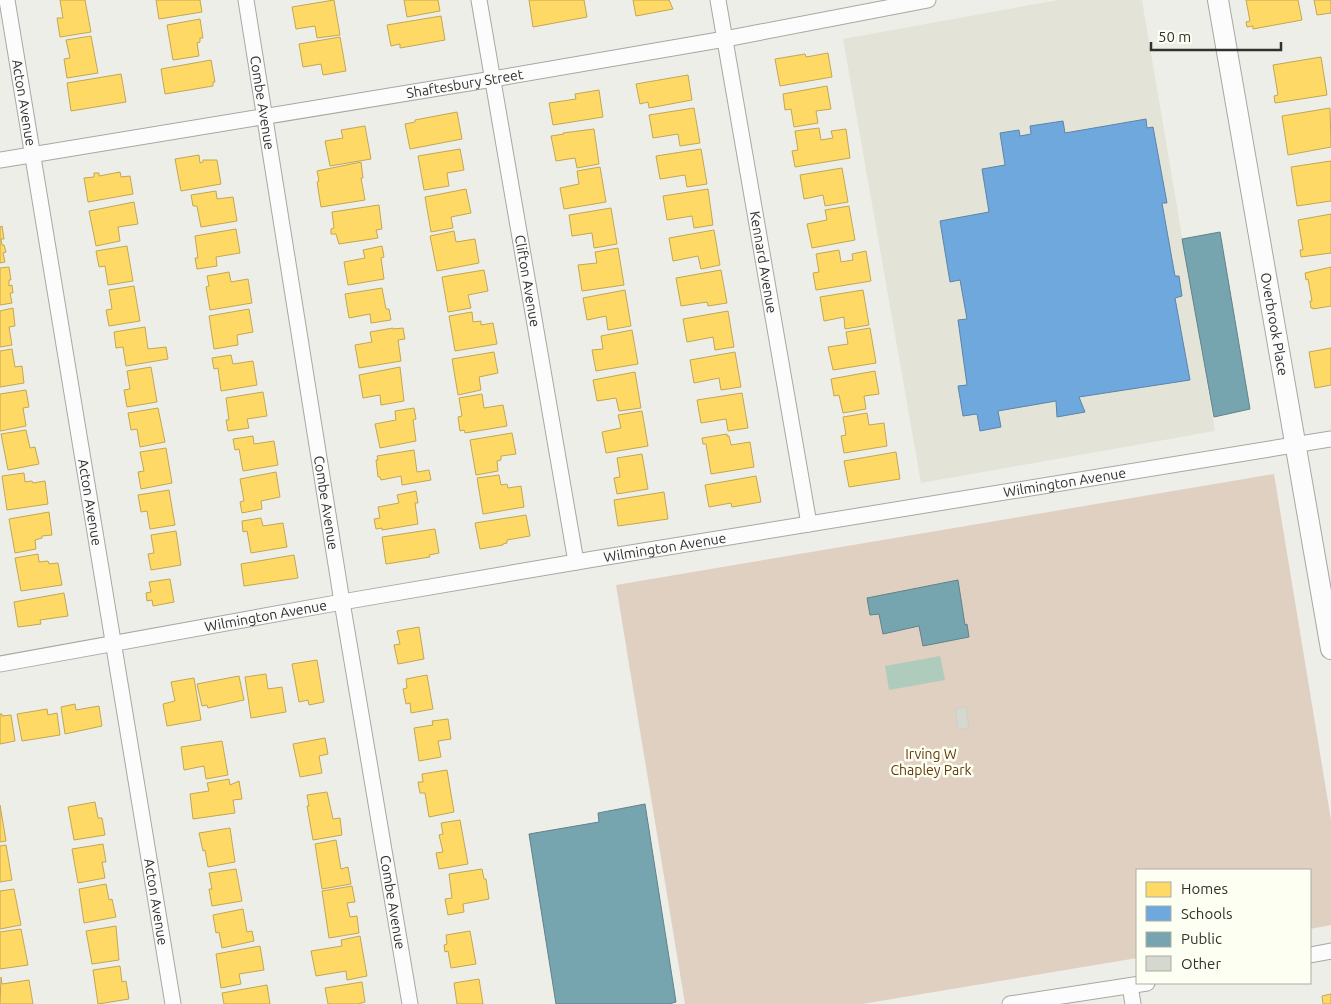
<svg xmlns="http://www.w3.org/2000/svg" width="1331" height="1004" viewBox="0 0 1331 1004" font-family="Ubuntu,sans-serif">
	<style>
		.built { fill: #e3e4d7 }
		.green { fill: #e0d0c1 }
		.water { fill: #afcbbb }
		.homes { fill: #ffd966; stroke: #c1a755 }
		.schools { fill: #6fa8dc; stroke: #5c84a8 }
		.public { fill: #76a5af; stroke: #618288 }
		.building { fill: #d4d8cf; stroke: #cecfcb }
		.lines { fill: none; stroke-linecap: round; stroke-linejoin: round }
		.minor-casing { stroke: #a7a7a3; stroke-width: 17 }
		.tertiary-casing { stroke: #a7a7a3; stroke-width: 22 }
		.minor { stroke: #fcfcfc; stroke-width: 15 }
		.tertiary { stroke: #fcfcfc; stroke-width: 20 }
		.labels { text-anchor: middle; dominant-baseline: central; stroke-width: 5; stroke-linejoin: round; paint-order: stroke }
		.street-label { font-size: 14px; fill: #31312d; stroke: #fdfff3 }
		.park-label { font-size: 14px; fill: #64390e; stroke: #fdfff3 }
	</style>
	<rect width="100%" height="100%" fill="#eeeee9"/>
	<path class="built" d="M1058,0H1142L1215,431L921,483L843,39Z"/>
	<path class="green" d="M1274,474L1331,820V925L1310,929V870H1137V958L862,1004H685L616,585Z"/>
	<path class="water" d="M940,656L945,680L889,690L885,666Z"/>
	<path class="homes" d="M60,0H85L91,32L60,37L57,18H63Z
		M156,0H200L202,12L159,19Z
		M334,0L340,35L317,38L315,26L296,29L292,7Z
		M404,0H438L440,11L407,17Z
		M529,0H584L587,17L533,27Z
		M633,0H669L673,9L636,16Z
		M1246,0H1298L1302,20L1253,29V26L1247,27L1246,22L1250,21Z
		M1314,0H1331V13L1317,15Z
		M441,16L445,40L400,48V44L391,46L387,25Z
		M200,19L203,38H200V42L197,43L199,56L173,60L167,25Z
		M91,36L98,73L67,78L64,59L70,58L66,40Z
		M340,37L346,71L323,75L321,64L303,67L299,44Z
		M828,53L832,77L780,86L775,59L805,54L806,57Z
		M1321,57L1327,95L1275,103L1274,96L1278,95L1273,65Z
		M211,60L215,82H213V86L165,94L161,69Z
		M121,74L126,102L71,111L67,83Z
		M688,75L692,100L649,108L648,102L640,104L636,84Z
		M827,86L831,109L816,111L818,123L794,127L791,109L785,110L783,94Z
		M599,90L603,117L553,125L549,103L576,99L575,94Z
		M694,108L700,143L680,146L678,134L653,138L649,115Z
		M1330,108L1331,147L1288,155L1282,116Z
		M457,112L462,139L410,149L405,124L415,122V120Z
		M365,126L371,159L330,166L325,141L343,138L341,130Z
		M819,128L821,140L833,138L831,131L846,129L850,158L795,167L792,151L798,150L795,131Z
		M594,129L599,164L577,168L575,158L556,161L551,136L564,134L563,133Z
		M460,149L464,170L447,173L449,186L424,190L418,156Z
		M701,149L707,184L687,187L685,175L660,179L656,156Z
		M199,155L200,163L203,162V160H217L221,184L181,191L175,159Z
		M1331,161V201L1297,206L1291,167Z
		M361,162L363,178H361L365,200L321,207L317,182L319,181L317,171Z
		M600,167L606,202L564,209L560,188L579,184L577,171Z
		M842,168L848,202L825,206L823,195L804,199L800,175Z
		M120,172L121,177L130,176L133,194L88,202L84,178L94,177V173H99V176Z
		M466,189L471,213L451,217L453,228L431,232L425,197Z
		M708,189L713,225L694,228L692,216L667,220L663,196Z
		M216,191L217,199L233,197L237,221L201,227L197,206H193L191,195Z
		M134,202L138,224L118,227L120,241L96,246L89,211Z
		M379,205L382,229L376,230L378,238L339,244L336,234H331V229L334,228L332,212Z
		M849,206L855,240L812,248L807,224L827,220L825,210Z
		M611,208L617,244L594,248L592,233L572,236L569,215Z
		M1331,214V253L1301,257L1300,250H1303L1298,220Z
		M2,226L4,239H1L2,245H4L6,252L3,253L5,262L0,263V227Z
		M236,229L240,253L216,257L217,266L197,269L195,258H198L195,236Z
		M714,230L720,265L701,269L698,256L673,261L669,238Z
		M454,231L456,242L475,239L479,263L437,271L430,236Z
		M127,246L133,281L108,285L105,266L99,267L96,251Z
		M382,246L384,257L381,258L384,279L348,285L344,262L365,258L363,250Z
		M618,248L624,285L582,291L578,265L597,263L595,252Z
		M839,250L841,262L853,260L852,254L866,251L871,281L816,290L813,273L819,272L816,254Z
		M9,267L11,280H9V286L12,285L13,293H10L12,303L0,305V268Z
		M1331,267V306L1313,309V308H1311L1310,301H1312L1308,279L1306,280L1305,273Z
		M484,270L488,291L468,295L471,308L448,312L442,277Z
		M721,270L727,303L708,306L707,302L681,306L676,278Z
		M229,272L231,282L248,279L252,303L210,310L206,287L209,286L207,276Z
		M134,286L140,321L109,326L106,310L112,309L109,290Z
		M382,288L386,309H389L391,320L371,323L370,314L349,318L345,294Z
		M625,290L631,326L608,330L606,316L587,320L583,298Z
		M863,290L869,325L845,329L844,317L824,321L820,297Z
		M13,308L15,326L9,327L12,345L0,347V311Z
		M249,309L253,332L237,335L238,345L214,349L209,316Z
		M728,311L734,347L715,350L713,337L687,342L683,319Z
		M472,312L473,322L481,321V325L493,323L497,344L455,351L449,316Z
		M145,327L148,349L166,347L168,359L126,366L123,347L116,348L114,332Z
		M393,328V329L403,328L405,339L398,340L401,361L359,368L355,345L372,342L370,332Z
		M870,328L876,363L833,370L828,347L848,344L846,332Z
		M632,330L638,364L596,371L592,350L603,349L601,336Z
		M1331,348V385L1315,388L1309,352Z
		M12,349L15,367L22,366L24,383L0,387V351Z
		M494,352L498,373L479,377L481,390L458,395L452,359Z
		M735,352L741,387L721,390L719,378L694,383L690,360Z
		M231,355L233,364L253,361L257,385L221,391L218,368L214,369L212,358Z
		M151,367L157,402L127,407L124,390L130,389L127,371Z
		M400,367L404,401L381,405L380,395L363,398L359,375Z
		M875,371L879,394L864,396L866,409L843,413L839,395L834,396L831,379Z
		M635,372L641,408L619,411L616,398L597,401L593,380Z
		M26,390L29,407L23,408L26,426L0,431V394Z
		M263,392L267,416L247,419L249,428L228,431L226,420H229L226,398Z
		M742,393L748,428L728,431L726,419L701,423L697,400Z
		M482,394L484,408L503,405L507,426L465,433L464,430L460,431L458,417L462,416L459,398Z
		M158,408L165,442L140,447L137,429L131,430L128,413Z
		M414,408L416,419L413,420L416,441L380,448L375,424L396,420L395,411Z
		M642,411L648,446L606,453L602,432L621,428L618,415Z
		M867,413L869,425L884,423L887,446L844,453L841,436L846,435L843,417Z
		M26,430L30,448L35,447L39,464L8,470L1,434Z
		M512,433L516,454L501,456V460L497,461L498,471L476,475L470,440Z
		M727,434V436H729L731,445L750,442L754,467L711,474L706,444H703L702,438Z
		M253,436L254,444L274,441L278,465L243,471L239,449L235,450L233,439Z
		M166,448L172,483L141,489L138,472L144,471L140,452Z
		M414,450L417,472L429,470L431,480L402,485L401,476L381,480L380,477H378L376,460H378L377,456Z
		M896,452L900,479L849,487L844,461Z
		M642,454L648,489L617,494L614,478L620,477L617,458Z
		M276,472L280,497L261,501L262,509L242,513L240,502L244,501L240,479Z
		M24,473L25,482L32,481L33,483L45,481L48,504L7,510L2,476Z
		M499,475L501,485L507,484L508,488L521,486L524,507L483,514L477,478Z
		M756,476L761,502L732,507L731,503L709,507L705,485Z
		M169,490L175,525L150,529L147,511L141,512L138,495Z
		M416,491L418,503H415L418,524L382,530V528L376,529L374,519L380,518L378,507L399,503L397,495Z
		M664,492L668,519L618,526L614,500Z
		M49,512L52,535L42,536V538L35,540L36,549L15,553L9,519Z
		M526,515L530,536L507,540V543L503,544V545L480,549L475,523Z
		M261,518L263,526L283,523L287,547L251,553L247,531L243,532L242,521Z
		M435,529L439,553L429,555L430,557L386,564L382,537Z
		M176,531L181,565L151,570L148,554L154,553L151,535Z
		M38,554L39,562L48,561L49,564L58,563L62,585L21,591L15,558Z
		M294,555L298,578L244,586L241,564Z
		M170,579L174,602L153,606L152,600L147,601L146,593L151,592L149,582Z
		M64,593L68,616L40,620L41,624L18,627L14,602Z
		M419,627L424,659L398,664L394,645L400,644L397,631Z
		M317,660L324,702L309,705L308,700L299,702L292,664Z
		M266,674L268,689L282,687L286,712L251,718L245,677Z
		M427,675L433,709L411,713L410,703L406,704L403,689L407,688L406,679Z
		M239,676L244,700L208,708L207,705L202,706L197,684Z
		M194,678L201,720L167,726L163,704L175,701L171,682Z
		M75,704L76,710L99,706L102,726L65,734L61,707Z
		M47,709L48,715L57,713L60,735L22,741L17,714Z
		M0,714H2V716L11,715L15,741L0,744Z
		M448,719L451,739L438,741L441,757L419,761L414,728L433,725L432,721Z
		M325,738L328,754L319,756L322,773L300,777L293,744Z
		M222,741L228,775L206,779L204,766L184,770L181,747Z
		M447,770L454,812L429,817L425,793H420L418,782H423L422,774Z
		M229,779L230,785L239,781L242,799L233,800L235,813L193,819L190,794L209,791L207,783Z
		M327,792L333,819L340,818L342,835L313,840L307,806H309L307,795Z
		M95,802L98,818H102L105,835L74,840L68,807Z
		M0,805L6,841L0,842Z
		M460,820L468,864L439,869L436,853L443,852L439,835L443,834L441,823Z
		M230,828L235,862L208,867L205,850L203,851L199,833Z
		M336,840L341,869L348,867L351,884L322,889L315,844Z
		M103,844L106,862H102L105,878L78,883L72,849Z
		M6,845L12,880L0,882V846Z
		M236,869L242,901L212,906L209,889H212L209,873Z
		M482,869L484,879H486L489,899L463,904L464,912L448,915L445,899L452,898L449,874Z
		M106,884L109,900L112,899L116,917L84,923L79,889Z
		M352,886L355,902L347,903L350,917L357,916L359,933L329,938L322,891Z
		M14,889L21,925L0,929V891Z
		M243,909L247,932L252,931L254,941L222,948L219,932L216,933L213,915Z
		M116,926L119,960L92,964L86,931Z
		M21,929L28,965L0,969V932Z
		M470,931L476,964L451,968L448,951L445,952L444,945L447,944L446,935Z
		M360,936L367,976L347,980L346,971L316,976L311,951L342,946L341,940Z
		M260,946L264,970L239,974L241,984L221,988L216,954Z
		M120,966L122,982L126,981L129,999L98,1004L93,970Z
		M1,977L2,984L29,980L33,1004H0Z
		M479,979L483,1004H457L454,983Z
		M362,982L365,1002L358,1004H328L325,988Z
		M267,985L270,1004H224L222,993Z
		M1331,994V1004H1323L1322,996Z"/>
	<path class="schools" d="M1146,119L1147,128L1153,127L1167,203H1162L1175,276H1179L1182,296L1175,298L1190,380L1079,397L1085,412L1057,417L1056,401L998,411L1001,427L980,431L977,414L963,416L958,386L967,385L958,320L967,319L960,280L950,282L940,221L989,212L982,169L1005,165L1000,133L1019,130L1020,136L1031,134L1030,126L1063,121L1065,133Z"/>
	<path class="public" d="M1220,232L1250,409L1214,417L1182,239Z
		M958,580L965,625L967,624L969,637L923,646L919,626L883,634L879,614L870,615L867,598Z
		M645,804L676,1002L669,1004H556L529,834L599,822L598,813Z"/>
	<path class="building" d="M966,707L969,728L958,730L955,709Z"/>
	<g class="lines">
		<defs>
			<g id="minor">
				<path id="s1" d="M7,0L173,1004"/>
				<path id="s2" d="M246,0L342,602L410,1004"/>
				<path id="s3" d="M479,0L576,562"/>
				<path id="s4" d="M718,0L809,524"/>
				<path id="s5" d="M0,160L493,79L725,39L928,0"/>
				<path id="s6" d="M0,664L342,602L594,559L1331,439"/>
				<path d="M1310,955L1331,951"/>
				<path d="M1130,986L1133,1004"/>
				<path d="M1010,1004L1147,983"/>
			</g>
			<g id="tertiary">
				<path id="s7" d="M1218,0L1331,649"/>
			</g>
		</defs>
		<use href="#minor" class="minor-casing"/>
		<use href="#tertiary" class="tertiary-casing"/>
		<use href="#minor" class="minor"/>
		<use href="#tertiary" class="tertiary"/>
	</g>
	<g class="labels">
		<g class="street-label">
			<text stroke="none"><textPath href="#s5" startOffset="471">Shaftesbury Street</textPath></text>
			<text stroke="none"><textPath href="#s2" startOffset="104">Combe Avenue</textPath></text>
			<text stroke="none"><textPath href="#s1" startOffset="104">Acton Avenue</textPath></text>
			<text stroke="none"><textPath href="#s4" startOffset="266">Kennard Avenue</textPath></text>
			<text stroke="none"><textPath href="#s3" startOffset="285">Clifton Avenue</textPath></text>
			<text stroke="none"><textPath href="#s7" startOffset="329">Overbrook Place</textPath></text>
			<text stroke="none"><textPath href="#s6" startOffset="1080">Wilmington Avenue</textPath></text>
			<text stroke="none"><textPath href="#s1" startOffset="509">Acton Avenue</textPath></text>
			<text stroke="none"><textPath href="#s2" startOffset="509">Combe Avenue</textPath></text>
			<text stroke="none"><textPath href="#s6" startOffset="675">Wilmington Avenue</textPath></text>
			<text stroke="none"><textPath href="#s6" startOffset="270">Wilmington Avenue</textPath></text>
			<text stroke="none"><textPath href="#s1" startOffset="914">Acton Avenue</textPath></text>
			<text stroke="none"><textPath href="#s2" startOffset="914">Combe Avenue</textPath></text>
		</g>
		<g class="park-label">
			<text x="931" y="754">Irving W<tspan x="931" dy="16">Chapley Park</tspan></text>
		</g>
	</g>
	<rect x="1136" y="869" width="175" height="115" fill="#fdfff3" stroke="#abada4"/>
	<rect x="1146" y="882" width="25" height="15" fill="#ffd966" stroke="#abada4"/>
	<text x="1181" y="894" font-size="15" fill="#31312d">Homes</text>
	<rect x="1146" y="906" width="25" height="15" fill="#6fa8dc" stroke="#abada4"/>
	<text x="1181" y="919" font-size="15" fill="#31312d">Schools</text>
	<rect x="1146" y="932" width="25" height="15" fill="#76a5af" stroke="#abada4"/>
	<text x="1181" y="944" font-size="15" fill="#31312d">Public</text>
	<rect x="1146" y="956" width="25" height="15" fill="#d4d8cf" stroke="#abada4"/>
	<text x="1181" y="969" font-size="15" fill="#31312d">Other</text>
	<path d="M1151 42v8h130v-8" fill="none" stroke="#31312d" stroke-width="2.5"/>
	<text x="1158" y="42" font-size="15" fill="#31312d" stroke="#fdfff3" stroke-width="4" paint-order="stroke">50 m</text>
</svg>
